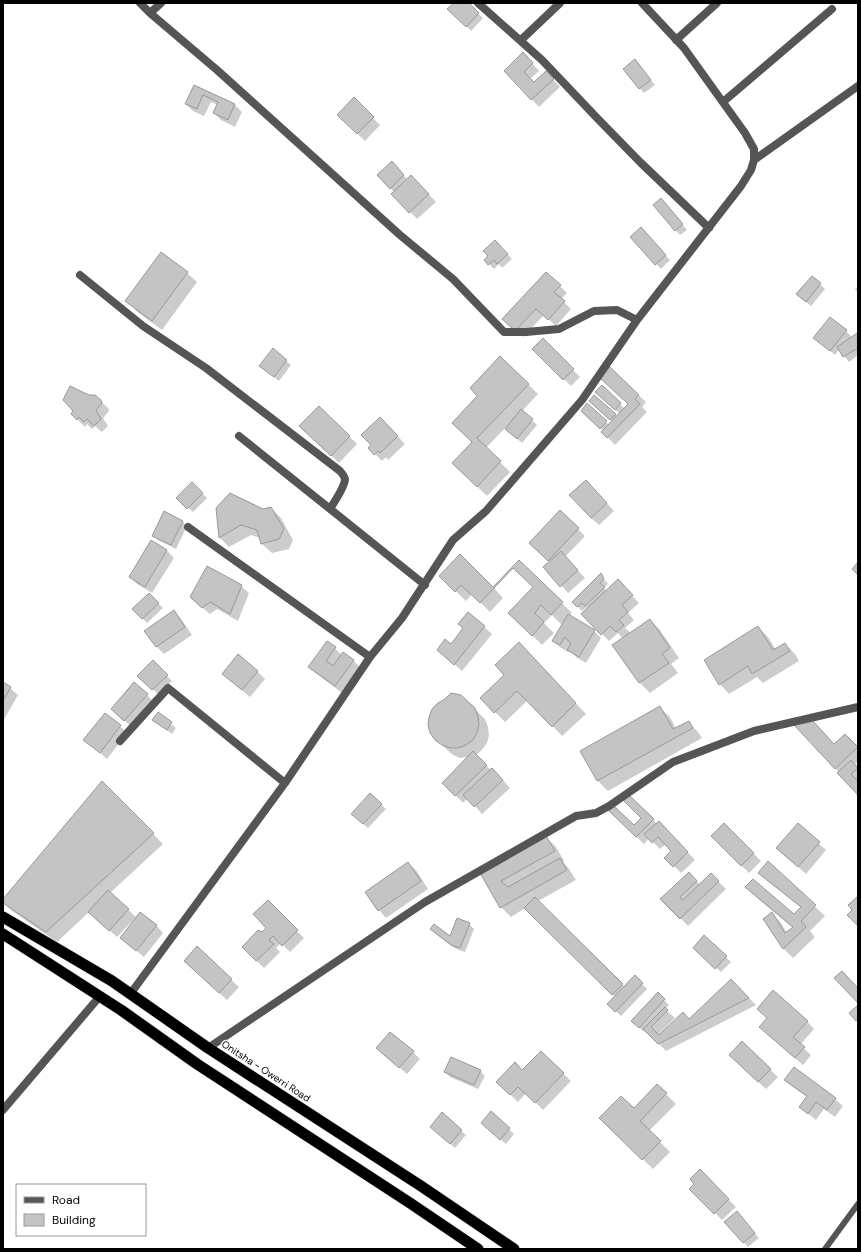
<svg xmlns="http://www.w3.org/2000/svg" width="861" height="1252" viewBox="0 0 861 1252" font-family="'DM Sans',sans-serif">
	<style>
		.shadow { fill: #0003 }
		.building { fill: #c4c4c4; stroke: #999 }
		.lines { fill: none; stroke-linecap: round; stroke-linejoin: round }
		.trunk-casing { stroke: #dbdbdb; stroke-width: 12 }
		.service { stroke: #555; stroke-width: 6 }
		.minor { stroke: #555; stroke-width: 8 }
		.trunk { stroke: #000; stroke-width: 11 }
		.labels { text-anchor: middle; dominant-baseline: central; stroke-width: 3; stroke-linejoin: round; paint-order: stroke }
		.street-label { font-size: 10px; fill: #000; stroke: #fff }
	</style>
	<rect width="100%" height="100%" fill="#fff"/>
	<path class="shadow" d="M455,3H468L483,18L471,31L449,9Z
		M530,61L539,71L530,79L534,83L546,72L560,87L539,107L505,71Z
		M635,61L655,85L644,93L624,69Z
		M194,86L235,105L242,112L235,127L221,120L214,113L218,105L211,102L204,116L193,111L186,104Z
		M354,99L380,125L365,141L338,115Z
		M396,167L408,180L411,176L436,202L417,219L393,194L394,192L378,175Z
		M665,204L687,230L680,235L654,205Z
		M645,233L670,260L661,269L631,237Z
		M495,241L512,259L502,268L499,264L494,269L485,260L490,256Z
		M187,273L197,282L162,330L136,311L127,301Z
		M812,277L825,289L811,306L802,299Z
		M560,286L567,293L561,299L571,309L556,326L544,315L523,337L504,318Z
		M858,287V293L855,289Z
		M846,331L851,336L847,342L857,334L858,335V355L849,362L839,350L835,355L819,342Z
		M543,339L580,377L571,386L533,349Z
		M273,350L291,365L279,381L265,370Z
		M610,368L646,402L642,407L647,412L615,445L603,432L604,431L582,410L587,405L609,425L613,422L595,406L615,414L617,417L620,414L596,392L602,386L625,409L629,405Z
		M528,384L538,394L522,411L537,425L522,443L505,428L486,448L510,472L487,496L463,473L473,443L453,423Z
		M95,396L108,408L109,411L103,418L108,426L102,432L95,426L92,429L87,424L85,427L72,414L88,397Z
		M319,407L357,444L339,463L301,426Z
		M380,418L405,444L388,460L386,457L382,461L369,448L373,445Z
		M192,483L207,498L193,512L178,498Z
		M593,488L614,511L599,525L591,518Z
		M271,508L281,518L293,540L289,549L272,553L262,544L260,538L251,535L229,547L220,538L262,510Z
		M182,521L187,526L176,549L158,540L153,536Z
		M578,529L585,536L565,557L585,578L568,593L544,567L550,562L538,550Z
		M166,550L174,558L152,593L137,584L130,577Z
		M519,561L572,613L569,616L594,631L601,638L586,663L576,657L569,650L568,652L561,648L553,641L564,621L561,624L552,615L544,623L554,633L542,645L510,613L534,587Z
		M601,575L608,584L604,588L607,591L618,581L639,603L628,613L634,620L625,628L631,633L650,620L660,630L679,658L671,664L678,673L650,693L640,683L614,645L623,639L618,633L609,641L583,614L589,608L587,607L582,611L573,602Z
		M440,576L494,588L503,598L490,612L472,594L466,601Z
		M241,586L249,593L238,621L217,609L210,614L198,604Z
		M149,594L163,608L147,623L134,609Z
		M174,611L181,619L192,635L164,654L157,647L146,631Z
		M484,627L492,634L462,671L438,650L451,645Z
		M758,627L768,637L776,650L785,644L795,654L799,661L763,683L757,677L729,694L720,684Z
		M328,642L342,655L353,660L360,668L342,693L317,674L310,667Z
		M528,654L586,714L562,736L528,700L505,722L481,698Z
		M153,662L172,681L158,694L139,676Z
		M257,671L265,679L250,697L223,674Z
		M3,684L10,688L18,695L3,721Z
		M147,695L154,702L132,727L119,716Z
		M461,696L485,719L488,727L489,735L487,743L482,750L476,755L491,770L500,777L510,788L482,814L468,798L463,803L444,783L469,757L460,758L453,755L436,740Z
		M660,708L670,717L676,729L688,722L698,732L702,738L608,791L598,781L582,751Z
		M158,713L176,728L172,734L153,720Z
		M120,726L127,733L107,759L85,740Z
		M845,735L858,749V761L854,765L858,769V794L835,768L834,745Z
		M102,782L163,844L110,893L136,917L117,937L89,912L57,942L12,911L3,902V901Z
		M630,797L657,824L666,829L695,860L681,873L666,858L673,851L666,844L660,849L649,838L644,844L610,811L634,827L642,818Z
		M381,804L386,809L368,828L357,819Z
		M724,824L761,861L749,873L712,836Z
		M798,825L826,850L806,874L785,855Z
		M546,837L556,847L564,861L563,862L569,869L576,880L538,901L625,987L635,977L647,989L621,1016L608,1004L615,997L525,908L511,917L501,907L482,874Z
		M408,863L416,870L428,889L386,918L379,910Z
		M768,863L825,916L810,931L815,937L793,958L783,948L772,913L781,923L787,933L793,928L756,897L746,887L794,916L802,908L769,882L759,873Z
		M689,873L700,885L711,874L726,889L688,926L662,899Z
		M268,902L304,938L290,952L281,943L276,948L280,952L264,968L243,947L268,928Z
		M469,924L474,929L465,952L456,949L436,934L450,938Z
		M156,925L163,933L144,957L121,938Z
		M704,937L731,962L721,972L694,948Z
		M197,948L239,987L227,1000L192,968Z
		M731,980L756,1005L666,1051L645,1030L644,1032L632,1021L658,994L669,1005L665,1009L675,1018L658,1035L660,1037L689,1020Z
		M807,1021L814,1029L800,1045L811,1055L803,1065L768,1035Z
		M742,1043L778,1077L766,1089L737,1062Z
		M413,1052L420,1059L407,1074L385,1055Z
		M541,1052L571,1081L543,1110L526,1093L518,1102L497,1082L522,1071Z
		M480,1071L485,1076L478,1089L450,1077L445,1072Z
		M786,1080L835,1099L843,1106L835,1117L824,1109L816,1120L800,1107L807,1097L793,1087Z
		M657,1085L676,1104L649,1131L670,1152L653,1169L601,1118L634,1110Z
		M491,1113L514,1134L506,1144L487,1128Z
		M442,1114L466,1135L455,1148L436,1131Z
		M700,1171L736,1207L722,1220L691,1189L696,1184Z
		M741,1218L759,1238L748,1247L726,1222Z"/>
	<path class="building" d="M454,3H469L479,13L466,27L447,9Z
		M523,52L533,63L524,72L534,82L546,71L554,79L531,100L504,71Z
		M635,59L651,80L639,89L623,69Z
		M194,85L235,104L228,120L213,113L218,102L203,95L197,109L185,104Z
		M354,97L374,117L357,134L337,115Z
		M392,161L404,175L390,189L377,175Z
		M411,175L429,194L409,213L391,194Z
		M661,198L683,224L675,231L653,205Z
		M641,227L666,255L655,265L630,237Z
		M495,240L508,254L497,264L494,260L488,265L484,260L488,256L483,251Z
		M161,252L188,272L152,321L125,301Z
		M546,272L561,285L554,292L565,301L548,320L536,309L515,331L502,319Z
		M812,276L821,283L806,302L796,294Z
		M830,317L847,330L830,351L813,338Z
		M857,333L858,348L843,357L837,347Z
		M543,338L574,369L563,380L532,349Z
		M273,348L287,360L274,377L259,366Z
		M500,356L529,384L477,438L501,461L477,487L452,463L472,442L452,423L477,396L470,388Z
		M610,367L639,395L635,399L640,404L607,438L601,432L628,404L600,378Z
		M602,385L621,403L615,410L595,392Z
		M70,386L89,395H95L101,400L102,403L96,410L101,419L94,426L87,419L84,422L79,417L77,420L71,414L73,411L63,400Z
		M594,395L616,414L610,420L589,401Z
		M587,403L607,421L600,429L581,411Z
		M319,406L350,436L331,456L299,426Z
		M521,409L533,419L517,439L505,429Z
		M380,417L398,436L380,453L378,451L374,455L368,448L371,445L361,435Z
		M586,480L607,503L591,518L569,495Z
		M192,482L203,493L187,509L176,498Z
		M230,493L263,509L271,507L284,529L279,539L261,544L257,530L241,525L219,538L216,508Z
		M560,510L579,528L548,561L529,543Z
		M164,511L183,521L171,545L152,536Z
		M151,540L167,550L145,587L129,577Z
		M561,551L578,570L560,587L543,567Z
		M460,554L493,587L519,560L563,602L551,615L541,605L535,613L544,622L532,636L508,613L533,587L513,568L480,603L461,585L455,592L439,576Z
		M858,562V575L852,569Z
		M207,566L242,585L230,614L210,602L202,608L190,597Z
		M601,573L604,579L600,583L605,587L585,606L582,603L577,607L572,602Z
		M618,579L633,595L622,605L628,612L619,620L624,625L616,632L610,626L601,635L581,614Z
		M149,593L159,603L142,619L132,609Z
		M174,610L185,627L156,647L144,631Z
		M468,612L485,626L454,665L437,650L445,639L451,644L463,628L458,624Z
		M568,614L595,630L579,657L567,650L571,644L565,637L560,645L552,641Z
		M650,619L670,648L662,654L669,663L639,683L612,645Z
		M758,626L773,650L785,643L790,651L752,674L748,666L719,685L704,660Z
		M327,641L336,647L326,661L333,666L343,652L354,660L335,686L308,667Z
		M519,642L576,703L552,727L517,691L494,713L480,698L504,675L495,665Z
		M238,654L258,671L242,690L222,674Z
		M153,660L168,675L152,690L137,676Z
		M3,682L11,687L3,701Z
		M134,682L148,694L124,721L111,709Z
		M451,693L461,695L475,708L478,716L479,724L477,733L473,740L466,745L458,748H450L442,745L435,740L430,733L428,725L429,717L432,709L438,703L445,699Z
		M660,706L673,729L689,721L693,728L597,781L580,751Z
		M158,712L172,722L167,730L152,720Z
		M105,713L121,725L100,753L83,740Z
		M812,720L834,744L845,734L858,747L835,769L794,725Z
		M473,751L487,765L455,796L442,783Z
		M851,760L858,768L851,774L858,781V795L837,773Z
		M492,768L503,780L474,807L463,795Z
		M102,781L154,833L46,932L3,903V899Z
		M370,793L382,804L363,824L351,814Z
		M630,796L654,819L636,837L609,811L614,806L634,825L641,818L622,799Z
		M659,821L688,852L673,867L664,858L671,851L658,837L652,843L644,834Z
		M724,823L754,853L741,866L711,836Z
		M798,823L820,842L798,867L776,848Z
		M546,836L555,851L501,881L508,887L560,858L567,870L500,908L480,873Z
		M768,861L816,905L801,921L806,927L783,949L763,919L772,912L785,933L793,927L745,887L753,879L794,914L801,907L758,873Z
		M408,862L421,881L378,911L365,892Z
		M689,872L697,881L680,897L683,900L711,873L719,881L680,919L660,899Z
		M108,890L129,909L109,931L88,912Z
		M535,897L623,984L612,995L524,908Z
		M857,897L858,898V926L847,915L852,910L848,905Z
		M268,900L298,930L282,946L273,936L269,940L274,944L256,961L242,947L258,930L262,932L266,928L253,914Z
		M140,912L157,925L136,951L120,938Z
		M457,918L470,923L460,948L451,945L430,929L434,924L450,936Z
		M704,935L727,956L715,969L693,948Z
		M197,946L232,979L219,993L184,961Z
		M842,971L858,988V1003L834,978Z
		M635,975L643,983L615,1012L607,1004Z
		M731,979L749,998L658,1044L643,1029L665,1007L668,1010L651,1027L659,1035L683,1012L689,1019Z
		M773,990L808,1021L793,1037L805,1047L795,1058L759,1027L767,1018L757,1009Z
		M658,992L665,999L639,1028L631,1021Z
		M858,1005V1019L856,1021L849,1013Z
		M390,1032L414,1051L399,1068L376,1048Z
		M742,1041L771,1069L758,1082L729,1055Z
		M541,1051L564,1073L535,1103L518,1087L510,1095L496,1082L515,1062L522,1070Z
		M451,1057L481,1070L474,1085L444,1072Z
		M794,1067L836,1098L827,1110L816,1102L808,1114L799,1107L807,1096L784,1080Z
		M657,1084L667,1093L640,1121L661,1141L642,1160L599,1118L621,1096L634,1108Z
		M491,1111L510,1128L500,1140L481,1123Z
		M442,1112L462,1130L450,1144L430,1127Z
		M700,1169L729,1199L714,1214L689,1189L694,1184L690,1179Z
		M737,1211L755,1233L743,1243L724,1222Z"/>
	<g class="lines">
		<defs>
			<path id="trunk" d="M3,917L112,981L208,1048L421,1186L514,1249
				M3,934L121,1010L197,1064L410,1203L478,1249"/>
		</defs>
		<use href="#trunk" class="trunk-casing"/>
		<path class="service" d="M825,1249L858,1204"/>
		<path class="minor" d="M140,3L150,13L161,3
			M478,3L542,60L598,119L640,162L709,228
			M150,13L217,70L400,235L453,279L504,332H526L559,329L594,311L617,310L637,320
			M521,40L560,3
			M676,40L717,3
			M723,102L832,9
			M754,160L858,86
			M80,275L143,326L206,368L340,471C342,473 344,476 345,479C345,487 334,502 330,509
			M239,436L425,585
			M188,527L370,657
			M120,741L168,688L285,783
			M131,993L285,783L370,657L402,618L453,540L486,511L582,400L637,320L741,186L751,170L754,160V149L745,133L684,48L642,3
			M208,1048L425,902L576,816L596,813L609,806L673,762L754,731L858,707
			M3,1110L100,996"/>
		<use href="#trunk" class="trunk"/>
	</g>
	<g class="labels">
		<g class="street-label">
			<text transform="translate(266 1071) rotate(33)">Onitsha - Owerri Road</text>
		</g>
	</g>
	<rect width="861" height="1252" fill="none" stroke="#000000" stroke-width="8"/>
	<rect x="16" y="1184" width="130" height="52" fill="#ffffff" stroke="#999999"/>
	<rect x="24" y="1197" width="20" height="6" fill="#555555" stroke="#999999"/>
	<text x="52" y="1204" font-size="12" fill="#000000">Road</text>
	<rect x="24" y="1214" width="20" height="12" fill="#c4c4c4" stroke="#999999"/>
	<text x="52" y="1224" font-size="12" fill="#000000">Building</text>
</svg>
